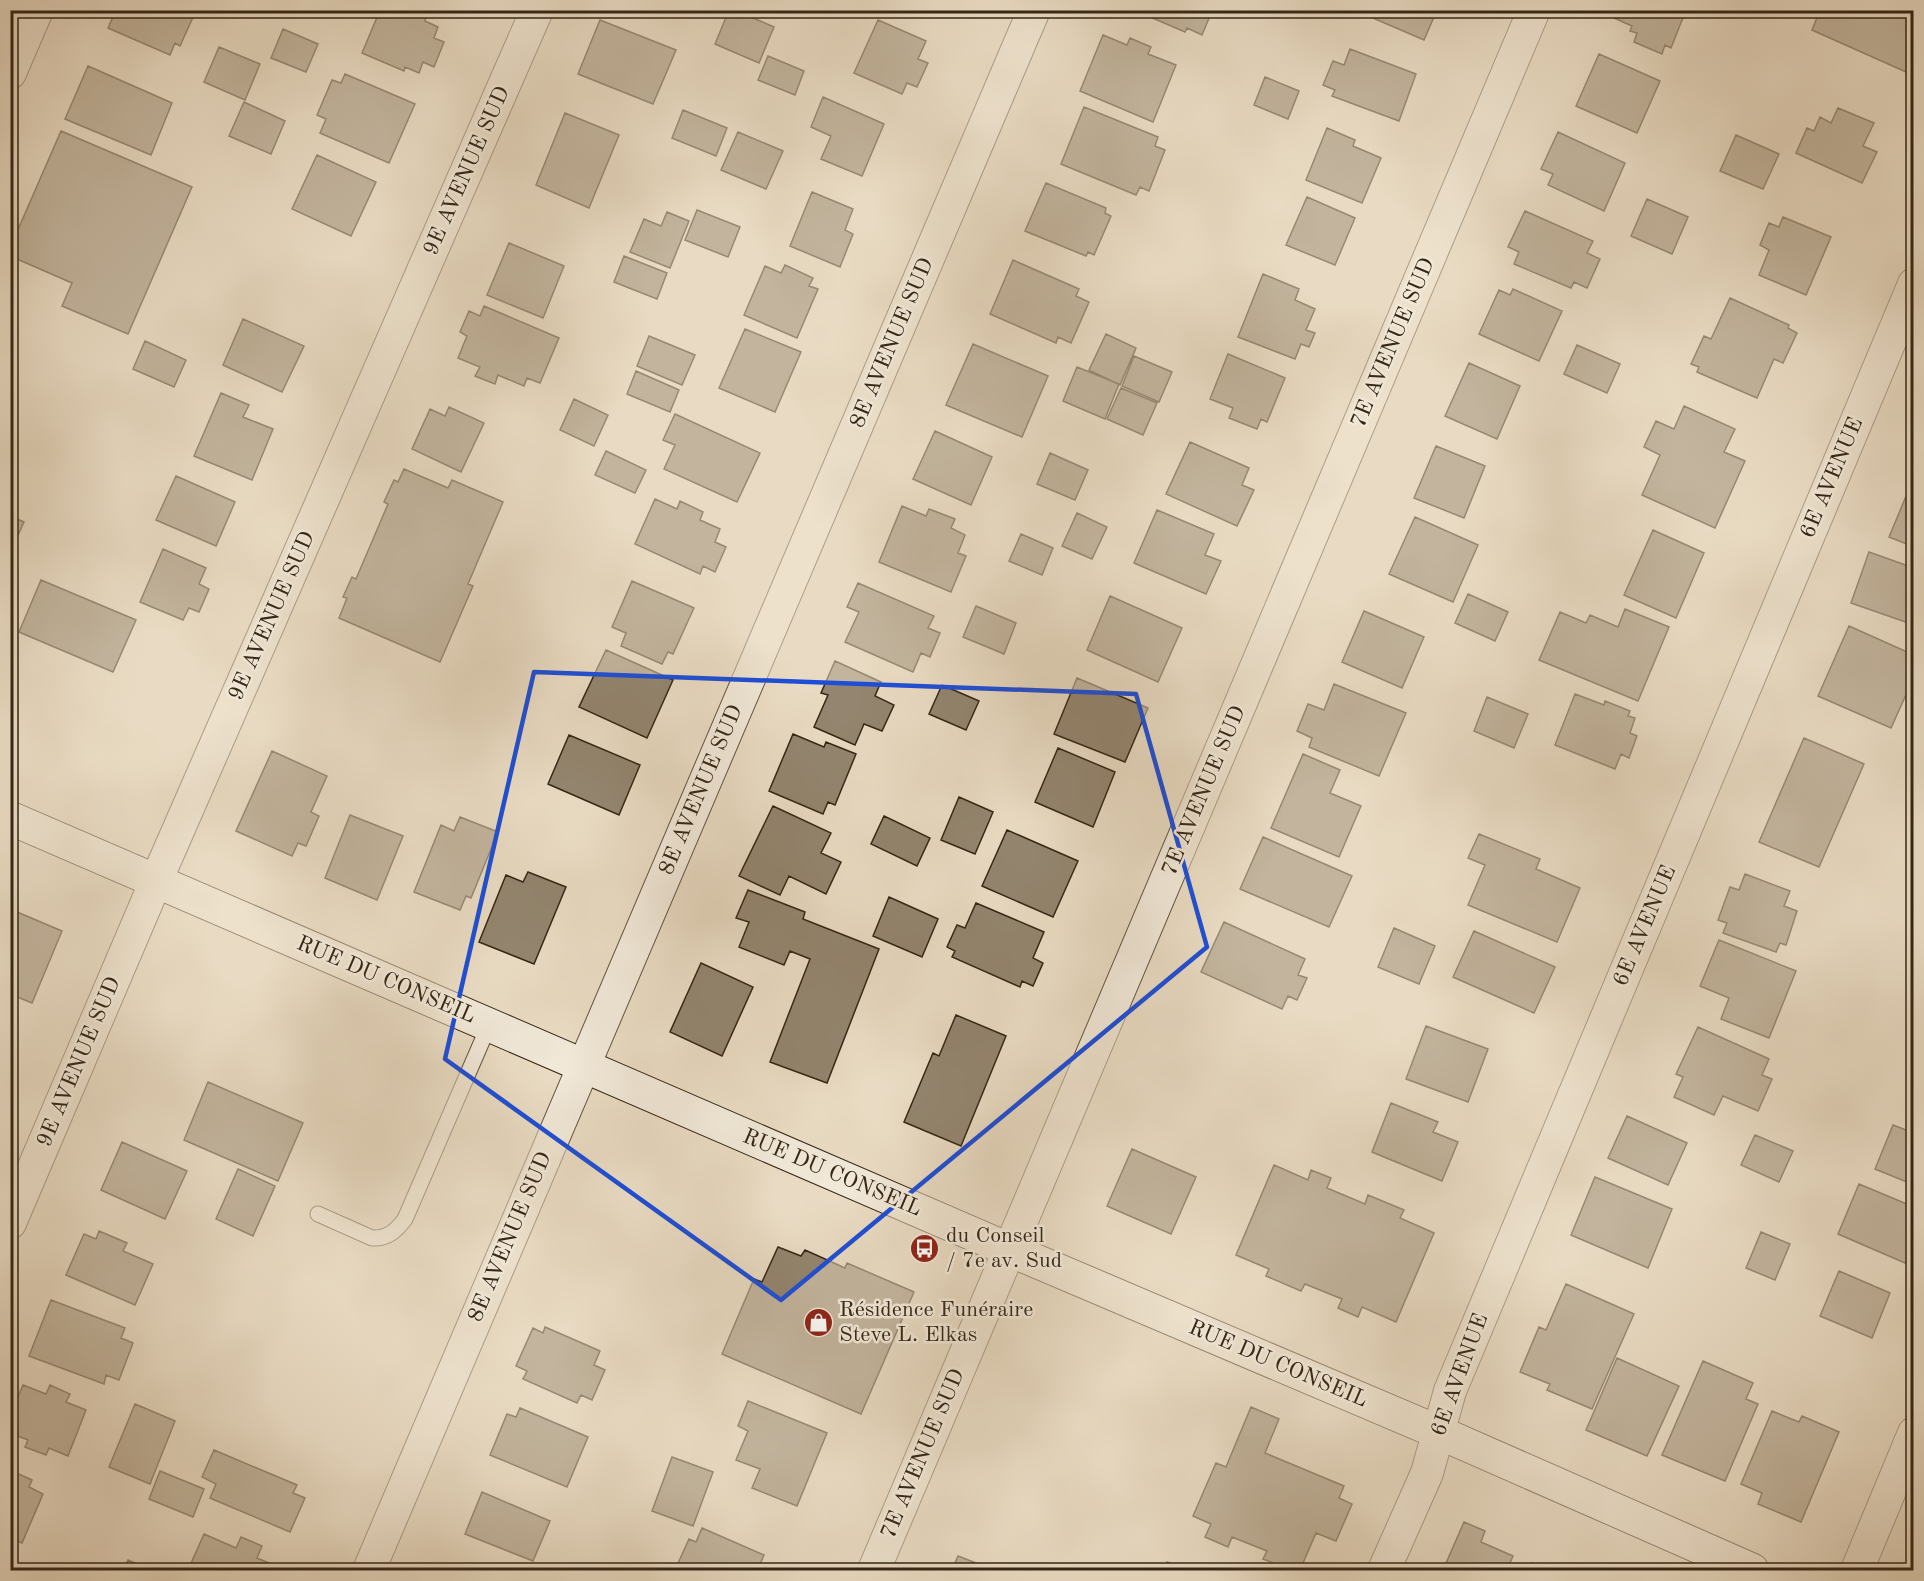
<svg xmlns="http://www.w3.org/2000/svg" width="1924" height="1581" viewBox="0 0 1924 1581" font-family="'Old Standard TT',serif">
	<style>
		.building { fill: #93856f; stroke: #352715; stroke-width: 1.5 }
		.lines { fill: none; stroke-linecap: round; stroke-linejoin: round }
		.lane-casing { stroke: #625440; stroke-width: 17 }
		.street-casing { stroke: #625440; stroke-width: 34 }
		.secondary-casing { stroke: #352715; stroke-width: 35 }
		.lane { stroke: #f1e8d8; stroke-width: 15 }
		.street { stroke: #f1e8d8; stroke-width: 32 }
		.secondary { stroke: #f1e8d8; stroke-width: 33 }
		.marked { fill: none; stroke: #1d4ed8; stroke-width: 4.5; stroke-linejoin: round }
		.labels { text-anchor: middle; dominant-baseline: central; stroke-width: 5; stroke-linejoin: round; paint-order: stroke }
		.street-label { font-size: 22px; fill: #352715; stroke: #f1e8d8 }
		.poi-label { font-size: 22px; fill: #352715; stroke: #f1e8d8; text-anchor: start }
	</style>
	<rect width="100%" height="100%" fill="#e9dbc3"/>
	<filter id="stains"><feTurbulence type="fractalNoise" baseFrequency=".00333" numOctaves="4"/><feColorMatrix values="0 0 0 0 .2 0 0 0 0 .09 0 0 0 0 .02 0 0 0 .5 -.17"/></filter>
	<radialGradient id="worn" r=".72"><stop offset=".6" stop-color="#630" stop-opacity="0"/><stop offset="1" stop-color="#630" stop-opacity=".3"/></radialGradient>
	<path class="building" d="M116,10H189L188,13L194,15L180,46L175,43L170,55L108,28Z
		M380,10H408L426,18L425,21L438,27L434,38L444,42L434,67L423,62L419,73L405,67L404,71L362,53Z
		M729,10H735L774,27L759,63L715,44Z
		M1134,10H1197L1210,16L1202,35L1187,28L1185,32Z
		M1368,10H1437L1424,40L1366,15Z
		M1615,10H1686L1671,48L1665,45L1662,54L1634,42L1637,33L1630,31L1632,26L1612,17Z
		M1820,10H1914V55L1906,72L1812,30Z
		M600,20L676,50L653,104L578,74Z
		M878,20L926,41L918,59L928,63L917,87L907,83L902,94L854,73Z
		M283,29L318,44L306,72L271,58Z
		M1103,35L1127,45L1130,38L1151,47L1148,54L1176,65L1153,122L1080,91Z
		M219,47L260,64L245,100L204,82Z
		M1350,49L1416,74L1399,121L1332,96L1335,90L1323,85L1333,61L1344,65Z
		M1599,54L1660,81L1637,133L1576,106Z
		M768,56L804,71L795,95L758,80Z
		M88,66L172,103L151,155L65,119Z
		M345,74L415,104L389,163L320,133L326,119L317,115L332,80L341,83Z
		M1265,77L1299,91L1288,119L1254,105Z
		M823,97L884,124L862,176L821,159L831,136L811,127Z
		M244,102L285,121L271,154L229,136Z
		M1084,107L1158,137L1155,146L1165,150L1149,191L1140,187L1136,195L1061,164Z
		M1838,108L1874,123L1863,146L1877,152L1862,183L1796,153L1807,128L1814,131L1820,117L1831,123Z
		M683,110L727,128L716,156L672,138Z
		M565,113L619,135L589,208L536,185Z
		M1327,128L1355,140L1353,146L1381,158L1362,203L1306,180Z
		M61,131L192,187L128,334L62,306L72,283L10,256V248Z
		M738,132L783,151L766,189L721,170Z
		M1558,132L1625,163L1604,211L1548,185L1553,174L1541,169Z
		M1736,135L1779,154L1763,189L1720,171Z
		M317,155L376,182L351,236L292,209Z
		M1046,183L1106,208L1105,213L1111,216L1094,255L1088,252L1086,256L1025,231Z
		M812,192L853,209L845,230L853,234L840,267L790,246Z
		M1307,197L1355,218L1335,265L1286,245Z
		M1647,199L1688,217L1672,254L1631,236Z
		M697,210L740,227L728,257L685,240Z
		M1525,211L1593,241L1587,253L1600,259L1587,288L1574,282L1571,288L1514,264L1519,252L1508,247Z
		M667,212L689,221L670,268L630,252L644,219L661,226Z
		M1783,217L1831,237L1806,295L1759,275L1769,250L1760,245L1769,223L1779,227Z
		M509,243L564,266L543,318L487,295Z
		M624,256L667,273L657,299L614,282Z
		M1013,260L1079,289L1076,296L1089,302L1071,343L1058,337L1056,343L990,314Z
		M785,265L813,278L809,286L818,289L797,338L744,315L765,266L781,273Z
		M1263,274L1299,289L1295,300L1315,309L1306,330L1315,333L1309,347L1301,344L1295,359L1238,337Z
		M1513,289L1562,311L1539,361L1479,334L1499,290L1510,295Z
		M1730,298L1789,325L1788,328L1797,333L1783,363L1774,359L1757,398L1697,372L1699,367L1691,364L1704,336L1711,339Z
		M484,306L559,338L540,383L527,378L524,386L498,375L495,384L475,376L480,367L458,358L467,336L460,332L469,311L480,316Z
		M243,319L304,346L282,392L223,365Z
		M745,329L801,352L775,412L719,388Z
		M1106,334L1136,348L1120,385L1089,370Z
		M649,336L695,355L682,385L637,366Z
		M145,341L186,360L174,387L133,369Z
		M973,344L1048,376L1022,437L946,405Z
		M1577,345L1620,364L1607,393L1564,374Z
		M1228,354L1285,378L1267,422L1261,419L1257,429L1229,418L1233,408L1210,399Z
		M1134,356L1172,372L1159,402L1122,386Z
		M1469,363L1520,386L1497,439L1445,416Z
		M1077,367L1119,384L1105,419L1063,401Z
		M636,371L679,390L670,412L627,394Z
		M1121,388L1157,403L1143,435L1107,419Z
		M221,393L249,405L243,417L273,429L252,480L194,456Z
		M574,399L608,415L594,446L560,430Z
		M1684,406L1735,429L1724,452L1745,461L1715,528L1642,495L1660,455L1644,447L1656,421L1674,429Z
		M449,407L484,423L461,472L412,449L430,409L445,416Z
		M675,414L760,453L737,502L664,469L675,445L663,440Z
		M935,431L992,457L971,505L913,479Z
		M1190,442L1249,468L1242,485L1254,490L1237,526L1166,494Z
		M1436,446L1485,466L1464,518L1414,498Z
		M606,451L646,470L635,493L595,475Z
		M1050,453L1088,470L1075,500L1037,484Z
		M404,469L448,488L452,480L503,502L468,584L473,586L440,662L339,618L347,598L343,597L352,577L356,579L388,504L384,502L394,480L398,482Z
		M176,476L235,502L216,546L156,520Z
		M1914,477V547L1889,537Z
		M655,499L677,509L680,501L703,512L700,520L720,529L715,542L726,547L715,572L703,566L700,574L635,544Z
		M902,506L926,516L929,509L955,519L951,528L965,535L958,553L966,556L951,592L879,562Z
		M1157,510L1214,534L1205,555L1221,561L1206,594L1134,563Z
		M1077,513L1107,527L1092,559L1062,546Z
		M10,516L24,522L10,553Z
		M1415,517L1478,545L1453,602L1389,574Z
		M1653,530L1704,553L1676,618L1624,595Z
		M1021,534L1053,548L1042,575L1009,561Z
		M163,549L206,568L199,584L209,589L199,612L189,608L183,620L140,602Z
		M1869,552L1914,568V625L1851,603Z
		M41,580L136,620L113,672L19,632Z
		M632,581L694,608L673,654L668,652L662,664L621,646L626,633L612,627Z
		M858,583L934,616L928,628L940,633L930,657L921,653L913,672L845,642L859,612L847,607Z
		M1468,594L1508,612L1495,641L1455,623Z
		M1110,596L1182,628L1158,682L1087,650Z
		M976,606L1016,623L1004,654L963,637Z
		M1625,609L1669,627L1638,701L1539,660L1560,612L1586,623L1590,615L1618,627Z
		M1364,611L1424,637L1402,688L1342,662Z
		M1849,626L1914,655V677L1891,728L1818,696Z
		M606,650L673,680L647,738L579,707Z
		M835,661L881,682L875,696L894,705L882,731L864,724L855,745L814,727L828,695L821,693Z
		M1077,678L1148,708L1125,762L1054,734Z
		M1334,684L1406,713L1379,776L1309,747L1312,738L1297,731L1308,704L1324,710Z
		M942,685L979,701L966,730L929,714Z
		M1575,694L1604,705L1605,701L1630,711L1628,716L1635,718L1630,733L1637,736L1629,758L1621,754L1615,769L1555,745Z
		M1487,697L1528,714L1514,748L1474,731Z
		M793,734L824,747L826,742L856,754L835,805L828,802L823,814L769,791Z
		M569,735L640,765L619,815L548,784Z
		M1804,738L1864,764L1819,867L1759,842Z
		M1058,748L1115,772L1093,827L1035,802Z
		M272,751L327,776L311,812L319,816L306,846L298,843L292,856L236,831Z
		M1303,754L1340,770L1330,793L1361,806L1339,857L1271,828Z
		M959,797L993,812L975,854L941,840Z
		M773,806L831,833L821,853L841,862L826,894L789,876L780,895L739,876Z
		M350,815L403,836L377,900L325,878Z
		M884,816L930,838L917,866L871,844Z
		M460,817L498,832L471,898L466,896L460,910L414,892L441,825L454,831Z
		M1007,830L1078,861L1053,917L982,886Z
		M1479,834L1540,859L1536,869L1580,888L1557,942L1468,905L1485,865L1468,858Z
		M1263,837L1352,876L1329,927L1240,889Z
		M528,872L566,887L534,964L479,942L506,875L523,882Z
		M1745,874L1790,891L1784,906L1797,911L1786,945L1780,943L1776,952L1723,933L1727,923L1718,920L1730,887L1739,890Z
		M748,890L805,912L803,919L879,949L827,1083L770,1062L810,959L790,951L784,965L739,947L749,922L736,918Z
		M889,897L938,919L922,957L873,936Z
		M976,903L1044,932L1033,958L1043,963L1033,986L1022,981L1020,987L952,957L955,951L947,947L957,925L965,928Z
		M10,909L62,931L32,1003L10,994Z
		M1224,922L1305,959L1298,975L1307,978L1297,1000L1288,996L1282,1009L1201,972Z
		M1394,928L1435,946L1419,984L1378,967Z
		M1474,931L1555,967L1534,1013L1453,977Z
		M1719,940L1796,971L1769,1038L1721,1019L1729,998L1700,986Z
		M701,963L753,987L722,1056L670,1032Z
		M956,1015L1006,1036L961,1146L904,1122L933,1053L939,1056Z
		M1426,1026L1488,1049L1468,1102L1406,1079Z
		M1698,1027L1769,1059L1762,1075L1772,1079L1758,1111L1723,1096L1714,1115L1674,1097L1683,1077L1676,1074Z
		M208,1082L303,1123L278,1181L184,1140Z
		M1391,1103L1438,1122L1433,1132L1458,1142L1442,1181L1372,1152Z
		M1627,1116L1687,1143L1668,1185L1608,1158Z
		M1893,1125L1914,1133V1185L1875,1169Z
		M1755,1135L1793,1151L1779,1182L1741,1165Z
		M122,1142L187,1171L165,1219L101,1190Z
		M1132,1149L1196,1177L1171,1234L1107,1206Z
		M1274,1165L1308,1180L1311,1170L1331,1178L1327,1188L1365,1204L1368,1195L1404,1210L1400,1218L1434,1233L1396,1322L1362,1307L1358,1317L1338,1308L1342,1299L1305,1284L1301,1291L1266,1276L1269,1269L1236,1255Z
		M238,1169L275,1186L253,1236L216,1219Z
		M1595,1177L1672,1209L1648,1268L1571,1235Z
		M1859,1184L1914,1207V1244L1905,1263L1838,1234Z
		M99,1231L127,1243L123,1251L153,1264L135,1305L66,1275L84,1234L96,1239Z
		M1761,1232L1790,1244L1775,1280L1746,1268Z
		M778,1247L801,1256L805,1250L845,1268L847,1263L914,1292L861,1414L722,1354L754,1279L762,1282Z
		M1839,1271L1890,1293L1872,1338L1820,1316Z
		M1566,1284L1634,1314L1592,1409L1547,1390L1550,1384L1520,1372L1539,1327L1546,1330Z
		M51,1300L125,1328L121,1338L133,1343L119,1380L106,1375L104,1384L29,1356Z
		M545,1327L600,1351L594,1365L605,1370L592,1400L581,1395L577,1403L523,1379L527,1371L516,1366L533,1328L543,1333Z
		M1617,1358L1679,1386L1647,1456L1586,1430Z
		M1703,1361L1753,1383L1746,1399L1758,1404L1725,1481L1662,1455Z
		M23,1385L46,1394L50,1385L70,1394L66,1402L86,1410L68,1456L49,1448L46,1455L25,1447L28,1440L10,1433V1416Z
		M748,1401L827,1433L797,1506L752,1488L760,1469L736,1460L748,1431L738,1426Z
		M135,1404L175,1421L150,1484L109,1467Z
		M1251,1407L1279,1419L1265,1453L1344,1486L1339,1498L1352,1504L1336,1541L1316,1533L1300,1570H1291L1263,1559L1267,1551L1232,1537L1228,1547L1205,1537L1211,1524L1193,1516L1216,1463L1226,1467Z
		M520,1408L588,1437L567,1487L490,1455L507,1414L516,1417Z
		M1772,1411L1799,1422L1802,1416L1839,1432L1801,1522L1758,1504L1762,1493L1741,1484Z
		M214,1450L297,1485L293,1493L305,1498L290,1532L210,1498L216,1484L202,1477Z
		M672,1457L713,1472L693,1526L652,1511Z
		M160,1471L204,1489L193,1517L149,1499Z
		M14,1472L32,1480L29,1487L43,1494L22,1543L10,1538V1480Z
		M482,1492L550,1521L533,1561L465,1534Z
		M1464,1522L1485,1531L1481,1542L1513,1556L1507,1570H1443Z
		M702,1528L764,1555L758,1569L761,1570H675L689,1539L696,1542Z
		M204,1534L236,1548L241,1537L262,1546L257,1558L286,1570H188Z
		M1914,1545V1570L1907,1568Z
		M958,1556L994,1570H952Z
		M128,1560L151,1570H123Z
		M1167,1562L1186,1570H1164Z
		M1532,1563L1552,1570H1529Z"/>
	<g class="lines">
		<defs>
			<path id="lane" d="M318,1214L372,1238C387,1239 396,1231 405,1219L489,1025"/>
			<path id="street" d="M10,73L37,10
				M10,1223L156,881L537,10
				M369,1570L1034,10
				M874,1570L1534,10
				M1384,1570L1427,1473L1450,1391L1914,284
				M1857,1570L1914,1433"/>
			<path id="secondary" d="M10,818L1010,1250L1438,1432L1752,1570"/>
		</defs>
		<use href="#lane" class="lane-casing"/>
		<use href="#street" class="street-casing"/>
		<use href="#secondary" class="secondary-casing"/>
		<use href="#lane" class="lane"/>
		<use href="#street" class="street"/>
		<use href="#secondary" class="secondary"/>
	</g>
	<path d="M0 0H1924V1581H0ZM534,672L1136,694L1207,947L781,1300L445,1059Z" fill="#e9dbc3" fill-opacity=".55" fill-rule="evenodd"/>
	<path class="marked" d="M534,672L1136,694L1207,947L781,1300L445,1059Z"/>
	<defs>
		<symbol id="bus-disc" viewBox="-11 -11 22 22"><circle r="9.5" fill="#8f2418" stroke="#f1e8d8"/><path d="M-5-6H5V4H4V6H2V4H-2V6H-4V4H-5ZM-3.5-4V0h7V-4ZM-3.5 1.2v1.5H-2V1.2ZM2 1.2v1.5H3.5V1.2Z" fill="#fff"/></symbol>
		<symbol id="shop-disc" viewBox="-11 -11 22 22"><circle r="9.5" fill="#8f2418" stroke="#f1e8d8"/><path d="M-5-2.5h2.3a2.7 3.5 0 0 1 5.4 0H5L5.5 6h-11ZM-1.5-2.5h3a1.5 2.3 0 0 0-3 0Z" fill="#fff"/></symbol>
	</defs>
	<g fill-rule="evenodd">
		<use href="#bus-disc" x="908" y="1232" width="33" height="33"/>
		<use href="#shop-disc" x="802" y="1306" width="33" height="33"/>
	</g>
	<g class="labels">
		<g class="street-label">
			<text transform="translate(467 171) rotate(-66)">9E AVENUE SUD</text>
			<text transform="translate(892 343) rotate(-67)">8E AVENUE SUD</text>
			<text transform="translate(1393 343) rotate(-67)">7E AVENUE SUD</text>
			<text transform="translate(1832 478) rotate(-67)">6E AVENUE</text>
			<text transform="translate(272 616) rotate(-66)">9E AVENUE SUD</text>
			<text transform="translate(701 790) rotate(-67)">8E AVENUE SUD</text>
			<text transform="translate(1204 791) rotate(-67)">7E AVENUE SUD</text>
			<text transform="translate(1645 926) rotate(-67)">6E AVENUE</text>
			<text transform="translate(386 980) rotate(23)">RUE DU CONSEIL</text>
			<text transform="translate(79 1062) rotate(-67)">9E AVENUE SUD</text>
			<text transform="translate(832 1173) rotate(23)">RUE DU CONSEIL</text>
			<text transform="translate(510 1237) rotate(-67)">8E AVENUE SUD</text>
			<text transform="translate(1278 1364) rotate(23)">RUE DU CONSEIL</text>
			<text transform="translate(1460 1375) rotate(-70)">6E AVENUE</text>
			<text transform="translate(923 1454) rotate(-67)">7E AVENUE SUD</text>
		</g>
		<g class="poi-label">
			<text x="946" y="1236">du Conseil<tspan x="946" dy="25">/ 7e av. Sud</tspan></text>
			<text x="839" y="1310">Résidence Funéraire<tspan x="839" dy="25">Steve L. Elkas</tspan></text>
		</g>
	</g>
	<rect width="1924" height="1581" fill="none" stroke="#e9dbc3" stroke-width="36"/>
	<rect x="12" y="12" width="1900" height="1557" fill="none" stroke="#352715" stroke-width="3"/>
	<rect x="18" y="18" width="1888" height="1545" fill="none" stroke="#352715" stroke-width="1.5"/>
	<rect width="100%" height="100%" filter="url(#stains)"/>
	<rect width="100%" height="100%" fill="url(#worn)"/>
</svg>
